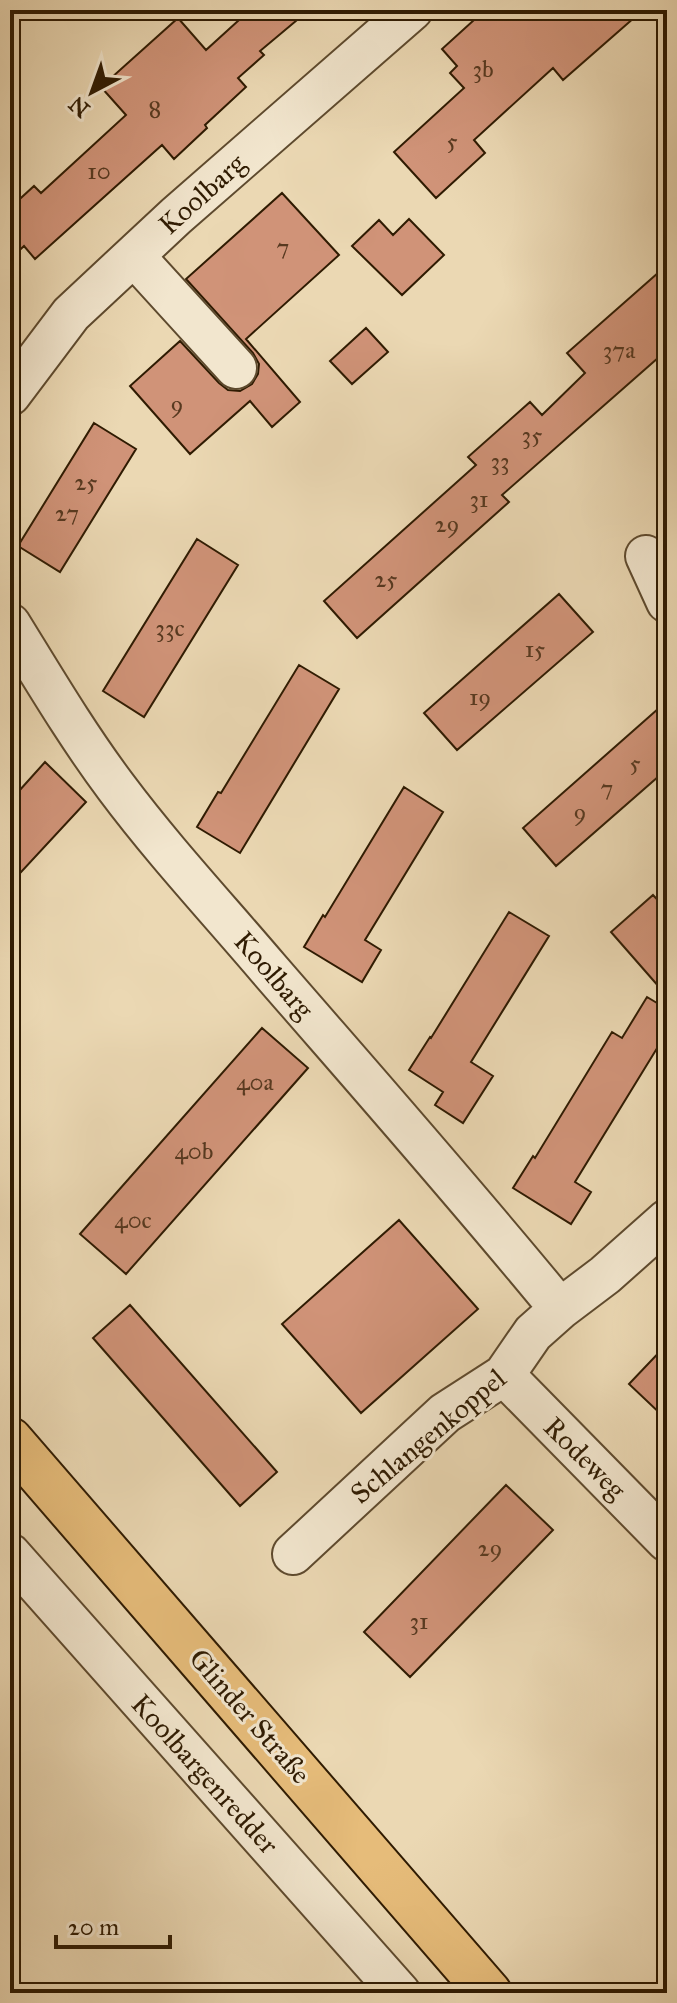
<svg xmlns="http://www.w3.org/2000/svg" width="677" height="2003" viewBox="0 0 677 2003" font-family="'IM FELL Great Primer',serif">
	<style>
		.building { fill: #d09378; stroke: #2f1b02; stroke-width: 2 }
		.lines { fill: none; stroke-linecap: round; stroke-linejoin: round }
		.minor-casing { stroke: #5e4a2e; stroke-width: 44 }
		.major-casing { stroke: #2f1b02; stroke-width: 48 }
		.minor { stroke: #f2e6ce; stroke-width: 40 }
		.major { stroke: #e6bc7a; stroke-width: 44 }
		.labels { text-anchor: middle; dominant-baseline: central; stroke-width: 6; stroke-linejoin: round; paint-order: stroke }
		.number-label { font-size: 24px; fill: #573920 }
		.street-label { font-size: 28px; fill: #2f1b02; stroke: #f2e6ce }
	</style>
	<rect width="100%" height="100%" fill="#ebd8b3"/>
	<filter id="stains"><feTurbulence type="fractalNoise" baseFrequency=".0025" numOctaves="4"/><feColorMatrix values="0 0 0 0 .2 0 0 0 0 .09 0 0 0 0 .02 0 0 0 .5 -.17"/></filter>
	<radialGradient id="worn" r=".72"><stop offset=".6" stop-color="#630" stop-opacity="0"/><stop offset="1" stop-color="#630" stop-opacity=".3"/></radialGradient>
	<path class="building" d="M250,10H309L260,51L264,55L238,78L246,87L205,125L207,128L174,159L162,145L35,259L24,246L10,259V208L34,186L41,193L126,115L101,87L178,18L206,50Z
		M485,10H643L563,80L553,68L474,140L485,153L436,198L394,152L464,88L450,73L457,66L442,49Z
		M282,193L339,255L246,339L300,402L272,427L250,401L190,454L130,386L180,341L219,383L228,390L240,391L252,384L258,374L259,364L253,353L186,279Z
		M409,219L444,255L402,295L352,246L379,220L393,235Z
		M667,265V350L502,495L509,502L357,638L324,601L476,465L468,457L530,402L542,415L585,373L567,353Z
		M366,328L388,352L352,384L330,361Z
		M94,423L136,449L60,572L18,546Z
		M197,539L238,565L144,717L103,691Z
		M559,594L593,632L457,750L424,713Z
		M299,665L339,689L240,853L197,827L218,792L221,793Z
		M667,701V769L556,866L523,828Z
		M45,762L86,802L10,884V801Z
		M404,787L443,812L365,940L381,950L362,982L304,947L323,915L325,917Z
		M653,895L667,910V996L611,932Z
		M509,912L549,936L471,1062L493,1076L463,1123L435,1105L443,1092L409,1070L430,1037L431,1038Z
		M647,997L667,1009V1032L575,1182L591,1192L571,1224L513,1188L533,1156L535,1158L612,1032L622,1038Z
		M262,1028L308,1068L126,1274L80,1234Z
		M399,1220L478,1309L361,1413L282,1324Z
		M130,1305L277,1472L240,1506L93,1338Z
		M667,1344V1420L629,1384Z
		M506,1485L553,1530L410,1677L364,1632Z"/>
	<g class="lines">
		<defs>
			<path id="minor" d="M134,256L236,368
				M10,395L71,314L176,216L412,10
				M646,556L667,602
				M10,624C44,679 77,735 116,787C163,850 217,908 268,968C366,1081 465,1193 560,1309
				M504,1375L667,1541
				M10,1554L400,1993
				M293,1554L445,1413L504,1375L533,1333L560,1309L605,1275L667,1220"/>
			<path id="major" d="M10,1440L489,1993"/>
		</defs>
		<use href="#minor" class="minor-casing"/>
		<use href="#major" class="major-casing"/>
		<use href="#minor" class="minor"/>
		<use href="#major" class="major"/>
	</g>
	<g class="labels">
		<g class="number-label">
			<text x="483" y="69">3b</text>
			<text x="155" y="109">8</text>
			<text x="452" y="141">5</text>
			<text x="99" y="171">10</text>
			<text x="283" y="247">7</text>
			<text x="619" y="350">37a</text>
			<text x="177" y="404">9</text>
			<text x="532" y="435">35</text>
			<text x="500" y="461">33</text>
			<text x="86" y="482">25</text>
			<text x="479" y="499">31</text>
			<text x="67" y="513">27</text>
			<text x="447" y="524">29</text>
			<text x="386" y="579">25</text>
			<text x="170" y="628">33c</text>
			<text x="535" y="649">15</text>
			<text x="480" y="697">19</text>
			<text x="635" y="763">5</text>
			<text x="607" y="788">7</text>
			<text x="580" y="812">9</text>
			<text x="255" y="1082">40a</text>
			<text x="194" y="1151">40b</text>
			<text x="133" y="1220">40c</text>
			<text x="490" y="1548">29</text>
			<text x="419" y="1621">31</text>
		</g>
		<g class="street-label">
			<text transform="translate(202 194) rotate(-42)">Koolbarg</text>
			<text transform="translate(274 975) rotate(49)">Koolbarg</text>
			<text transform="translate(428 1436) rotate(-40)">Schlangenkoppel</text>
			<text transform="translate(585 1458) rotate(45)">Rodeweg</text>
			<text transform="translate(250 1716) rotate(49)">Glinder Straße</text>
			<text transform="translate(205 1774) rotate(48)">Koolbargenredder</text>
		</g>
	</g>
	<rect width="677" height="2003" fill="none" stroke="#ebd8b3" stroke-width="40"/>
	<rect x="12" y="12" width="653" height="1979" fill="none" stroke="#2f1b02" stroke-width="4"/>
	<rect x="20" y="20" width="637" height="1963" fill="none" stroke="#2f1b02" stroke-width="2"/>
	<g transform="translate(92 92) rotate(221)" stroke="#f2e6ce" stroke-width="6" paint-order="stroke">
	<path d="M0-6L14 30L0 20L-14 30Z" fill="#2f1b02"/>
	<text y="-12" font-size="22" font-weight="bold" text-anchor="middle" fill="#2f1b02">N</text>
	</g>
	<path d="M56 1935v12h114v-12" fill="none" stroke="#2f1b02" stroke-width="4"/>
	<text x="68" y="1935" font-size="24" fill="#2f1b02" stroke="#f2e6ce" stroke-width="6" paint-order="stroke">20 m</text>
	<rect width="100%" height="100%" filter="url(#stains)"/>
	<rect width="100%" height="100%" fill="url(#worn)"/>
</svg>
